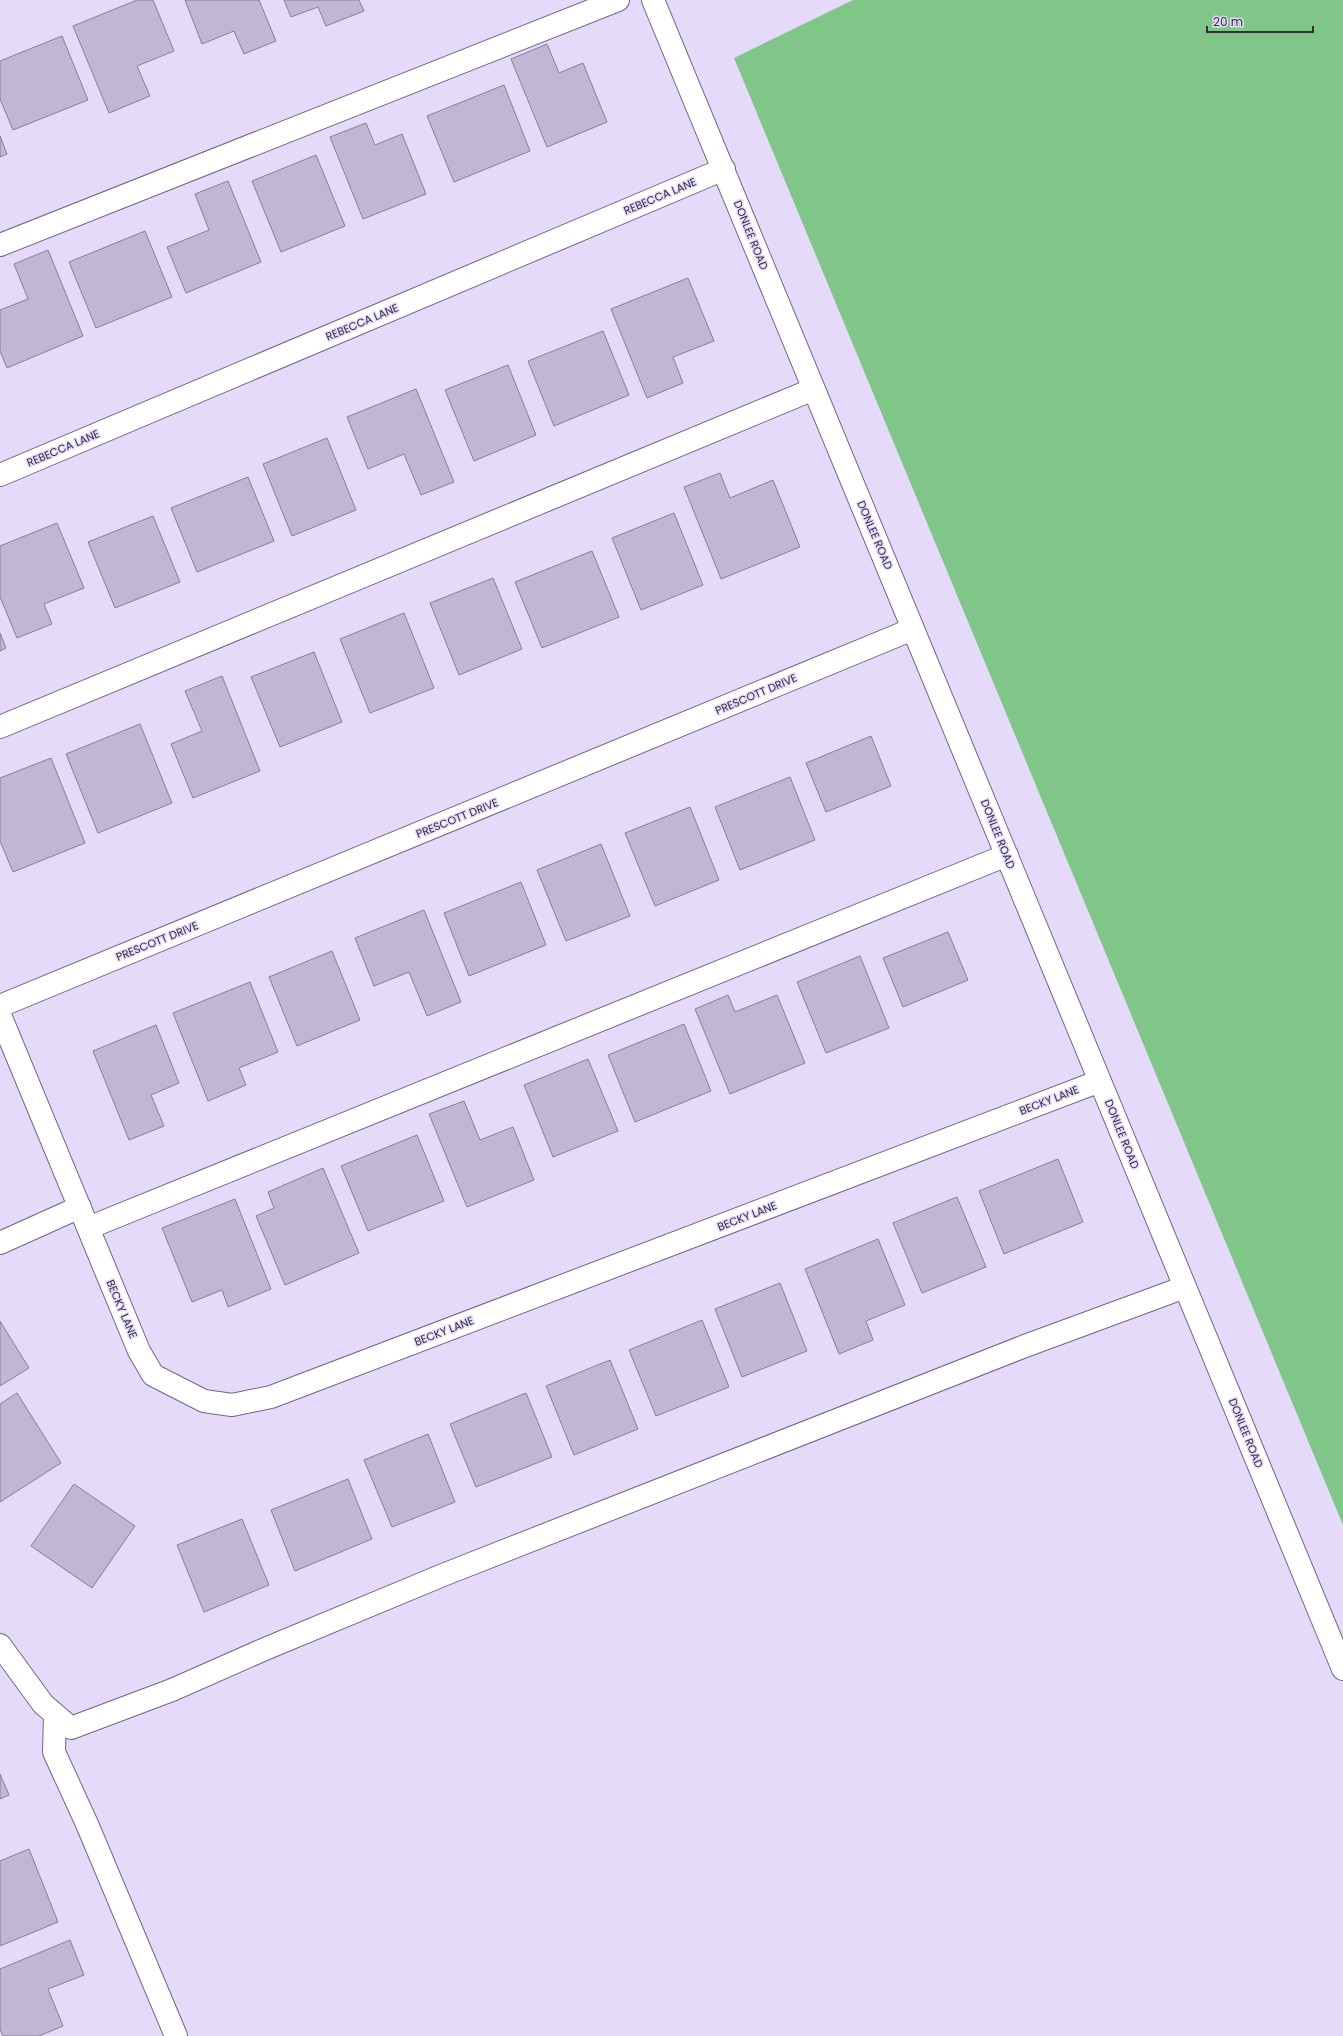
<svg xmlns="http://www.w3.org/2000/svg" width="1343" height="2036" viewBox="0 0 1343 2036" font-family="Poppins,sans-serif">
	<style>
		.green { fill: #7fc688 }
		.building { fill: #c1b6d5; stroke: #887d9b }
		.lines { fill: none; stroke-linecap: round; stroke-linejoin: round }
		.minor-casing { stroke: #716683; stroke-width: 24 }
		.minor { stroke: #fff; stroke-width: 22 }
		.labels { text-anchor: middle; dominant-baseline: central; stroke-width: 3; stroke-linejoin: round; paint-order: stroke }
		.street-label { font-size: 11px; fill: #332e3a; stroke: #e5dafa }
	</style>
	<rect width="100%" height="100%" fill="#e5dafa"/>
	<path class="green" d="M853,0H1343V1525L734,58Z"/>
	<path class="building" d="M137,0H153L174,51L137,66L150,96L109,113L73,26Z
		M185,0H259L276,41L244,54L234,31L202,44Z
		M284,0H359L364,11L326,26L318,7L291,17Z
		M62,36L88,100L13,130L0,99V61Z
		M547,44L559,73L583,63L607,122L547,147L511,59Z
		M504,85L530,151L454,182L427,116Z
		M366,123L375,145L402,134L426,194L363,219L330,137Z
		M0,136L7,154L0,157Z
		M316,155L345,226L281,252L252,181Z
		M228,181L261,262L186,293L167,247L209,230L195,194Z
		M145,231L172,297L96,328L69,262Z
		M48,250L83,336L7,368L0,351V310L28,299L14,264Z
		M688,278L714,341L673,357L683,383L647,398L611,309Z
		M603,331L629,395L554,426L528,361Z
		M508,365L536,435L474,461L445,390Z
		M416,389L454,482L421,495L404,454L368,469L347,417Z
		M327,438L356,510L292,536L263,464Z
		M720,473L730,498L773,480L800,547L721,579L684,487Z
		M248,477L274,541L197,572L171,508Z
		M674,513L703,585L641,610L612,538Z
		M153,516L180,582L115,608L88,542Z
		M57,523L84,588L44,604L52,624L17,638L0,597V546Z
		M592,551L619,617L542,648L515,582Z
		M493,578L522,649L459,675L430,603Z
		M404,613L434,688L370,713L340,639Z
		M0,633L6,648L0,651Z
		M314,652L342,722L280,747L251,677Z
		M222,676L260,771L193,798L171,744L202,731L185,691Z
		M140,724L172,803L98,833L66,754Z
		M871,736L891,786L826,812L806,763Z
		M51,758L85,843L13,872L0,841V778Z
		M790,777L815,840L740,870L715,807Z
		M690,807L719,880L655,906L625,833Z
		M601,844L630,916L566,941L537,870Z
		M521,882L546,945L469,976L444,913Z
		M424,910L461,1002L427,1016L409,972L374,986L355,938Z
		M948,932L968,980L903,1007L883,958Z
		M332,951L360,1020L297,1046L269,977Z
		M860,956L889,1028L826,1053L797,982Z
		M250,982L278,1052L239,1068L246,1085L208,1101L173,1013Z
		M728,995L735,1012L777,995L805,1063L730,1094L695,1009Z
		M684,1024L711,1091L635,1122L608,1055Z
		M156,1025L179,1083L151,1095L164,1126L129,1140L93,1051Z
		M588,1059L618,1131L553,1157L524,1085Z
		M464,1101L480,1140L513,1127L534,1180L467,1207L429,1114Z
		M417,1135L444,1201L368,1231L341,1166Z
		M1058,1159L1083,1222L1004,1254L979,1191Z
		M323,1168L359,1253L285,1285L256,1216L274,1208L268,1192Z
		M957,1197L986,1267L922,1293L893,1223Z
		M235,1199L271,1289L228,1307L222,1290L192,1302L162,1228Z
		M878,1239L905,1305L866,1321L873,1340L839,1354L805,1269Z
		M780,1283L807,1351L742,1377L715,1309Z
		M702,1320L729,1387L656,1416L629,1350Z
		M0,1321L29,1368L0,1386Z
		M610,1360L638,1429L574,1455L546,1386Z
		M17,1393L61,1463L0,1502V1404Z
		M526,1393L552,1457L476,1487L450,1424Z
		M428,1434L455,1502L392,1527L364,1460Z
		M348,1479L372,1539L295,1571L271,1510Z
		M74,1484L135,1526L92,1588L31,1546Z
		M242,1519L269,1585L204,1612L177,1545Z
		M0,1774L9,1795L0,1799Z
		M29,1849L58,1922L0,1946V1861Z
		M70,1940L84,1975L48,1989L63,2026L39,2036H3L0,2029V1969Z"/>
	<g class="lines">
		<defs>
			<path id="minor" d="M653,0L1343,1669
				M0,245L618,0
				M0,475L724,169
				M0,727L814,389
				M0,1006L913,629
				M0,1015L139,1351L153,1375L204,1401L232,1405L271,1397L1100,1081
				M88,1228L1007,855
				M0,1243L80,1207
				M0,1645L43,1704L71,1728L172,1690L265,1649L443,1575L1025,1346L1185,1287
				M55,1715L54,1752L87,1824L176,2036"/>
		</defs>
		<use href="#minor" class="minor-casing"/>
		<use href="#minor" class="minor"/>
	</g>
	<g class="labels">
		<g class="street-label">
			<text transform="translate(660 196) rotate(-23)">REBECCA LANE</text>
			<text transform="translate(751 235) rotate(68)">DONLEE ROAD</text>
			<text transform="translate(362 322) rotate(-23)">REBECCA LANE</text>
			<text transform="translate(63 448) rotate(-23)">REBECCA LANE</text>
			<text transform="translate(875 535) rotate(67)">DONLEE ROAD</text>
			<text transform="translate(756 694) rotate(-23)">PRESCOTT DRIVE</text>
			<text transform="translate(457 818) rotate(-22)">PRESCOTT DRIVE</text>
			<text transform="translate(998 834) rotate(68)">DONLEE ROAD</text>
			<text transform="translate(157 941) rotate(-22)">PRESCOTT DRIVE</text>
			<text transform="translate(1049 1100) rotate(-21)">BECKY LANE</text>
			<text transform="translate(1122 1134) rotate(68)">DONLEE ROAD</text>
			<text transform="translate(747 1216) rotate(-21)">BECKY LANE</text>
			<text transform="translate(122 1309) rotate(67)">BECKY LANE</text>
			<text transform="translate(444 1331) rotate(-21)">BECKY LANE</text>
			<text transform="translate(1246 1433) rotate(68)">DONLEE ROAD</text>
		</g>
	</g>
	<path d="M1207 26v6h106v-6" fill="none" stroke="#332e3a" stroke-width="2"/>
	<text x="1213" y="26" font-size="12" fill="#332e3a" stroke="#e5dafa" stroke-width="3" paint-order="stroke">20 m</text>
</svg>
